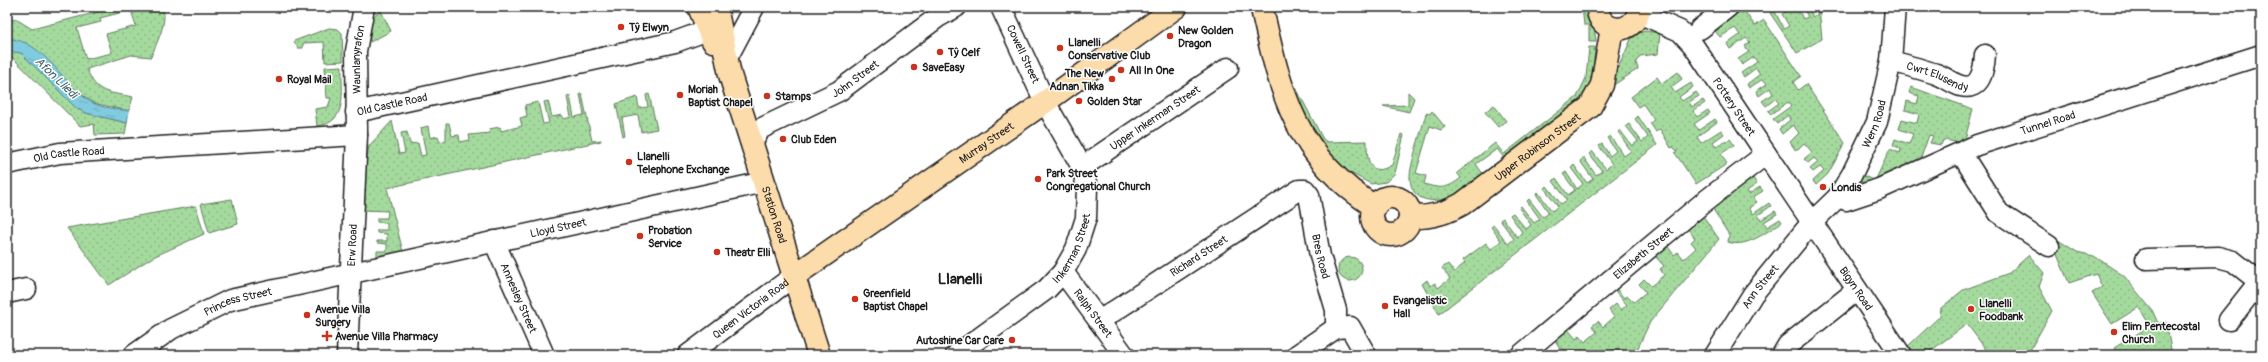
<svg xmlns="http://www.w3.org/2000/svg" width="2268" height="362" viewBox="0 0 2268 362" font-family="Pangolin,sans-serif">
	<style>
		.grass { fill: url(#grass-dots); stroke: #607b5d; fill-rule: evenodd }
		.water { fill: url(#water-ripples); stroke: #588591 }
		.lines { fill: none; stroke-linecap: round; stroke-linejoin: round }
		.minor-casing { stroke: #1c1c1c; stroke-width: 23 }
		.major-casing { stroke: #1c1c1c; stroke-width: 25 }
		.minor { stroke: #fff; stroke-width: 20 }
		.major { stroke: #fddcac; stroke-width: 22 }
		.poi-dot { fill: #c8321e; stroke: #fff; stroke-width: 1.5 }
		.labels { text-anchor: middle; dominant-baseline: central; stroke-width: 3; stroke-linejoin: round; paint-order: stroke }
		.poi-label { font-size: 11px; font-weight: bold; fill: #1c1c1c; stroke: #fff; text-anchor: start }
		.street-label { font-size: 11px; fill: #1c1c1c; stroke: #fff }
		.water-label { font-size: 12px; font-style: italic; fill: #44626a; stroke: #fff }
		.district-label { font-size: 15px; font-weight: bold; fill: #1c1c1c; stroke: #fff }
	</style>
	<defs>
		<pattern id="grass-dots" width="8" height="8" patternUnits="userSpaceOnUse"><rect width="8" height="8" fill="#a5da9e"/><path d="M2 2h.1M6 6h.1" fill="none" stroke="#8dba88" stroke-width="1.8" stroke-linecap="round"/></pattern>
		<pattern id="water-ripples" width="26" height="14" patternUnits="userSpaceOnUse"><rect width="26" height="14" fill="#80cbdf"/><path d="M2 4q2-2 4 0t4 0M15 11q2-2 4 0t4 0" fill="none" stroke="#6eaebf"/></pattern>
	</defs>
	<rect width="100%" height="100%" fill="#fff"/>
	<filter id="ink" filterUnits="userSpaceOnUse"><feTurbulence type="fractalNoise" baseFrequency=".025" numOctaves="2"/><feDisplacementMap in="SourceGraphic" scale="8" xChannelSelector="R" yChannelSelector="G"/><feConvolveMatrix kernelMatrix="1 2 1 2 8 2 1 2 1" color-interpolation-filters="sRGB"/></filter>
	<g filter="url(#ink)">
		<path class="grass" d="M117,7H162C169,20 156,44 151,57L131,55L87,69C96,95 110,92 133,97L129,111L93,103L9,39H7V21L16,19L32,29ZM131,10L136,26L106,34L112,53L86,59L77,28L101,22L100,18Z
			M1582,7H1592L1596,42H1589V25H1584Z
			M1785,7H1797L1803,19L1808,17L1803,7H1808L1813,17L1818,15L1815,7H1819L1822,39L1797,53L1770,13L1774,10L1784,29L1789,26L1782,14L1787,11Z
			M1743,9L1755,26L1764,20L1801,76L1793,82L1798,90L1806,84L1845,143L1828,174L1816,185L1813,181L1824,171L1820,167L1813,172L1810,169L1818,162L1814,158L1808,163L1804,159L1812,152L1804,143L1796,151L1790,142L1799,133L1793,125L1782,134L1779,129L1790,120L1788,115L1777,124L1773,119L1791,106L1788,102L1771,114L1768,111L1779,103L1775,99L1766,106L1762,101L1773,94L1770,88L1759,96L1756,91L1767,84L1763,79L1749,88L1747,84L1760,74L1756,68L1744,77L1741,73L1757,62L1754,57L1742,65L1738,59L1749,52L1745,46L1750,42L1746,38L1730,49L1727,44L1740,35L1735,28L1720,37L1715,31Z
			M381,11L391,31L370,42C370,29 368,17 381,11Z
			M329,28L338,29L342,33L343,61L325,62L324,42L303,43V48H298L294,41Z
			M1645,31L1660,33L1658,54L1640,56L1636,62L1638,69L1609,88L1633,35Z
			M1589,47H1595L1593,79L1582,100L1505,159L1497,149L1476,164L1483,174C1474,181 1464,192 1454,196C1435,204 1411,203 1410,178C1409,167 1423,127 1426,113L1430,114L1432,111L1445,127L1441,130L1430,126L1416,173L1426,176L1424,184C1441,189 1447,189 1461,178L1457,173L1495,143L1504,154L1577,97L1586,78Z
			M12,50L21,53L31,61L76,108L86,113L127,123L125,134L95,135L94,124L80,126L12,57L7,61V51Z
			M342,66C341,91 349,123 317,126L315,109L328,107L331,98H327L325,67Z
			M1678,72L1682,79L1671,87L1675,93L1691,83L1693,87L1679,97L1682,101L1696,92L1699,96L1689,102L1692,107L1703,100L1705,103L1693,111L1697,117L1708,110L1710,113L1694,124L1699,130L1715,119L1717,122L1697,137L1701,143L1721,130L1724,134L1713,142L1716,147L1730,139L1734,145L1721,154L1727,164L1696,184L1675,153L1677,151L1673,147L1671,148L1660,129L1656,132L1650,123L1654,120L1643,104L1638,107L1631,97L1657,77L1662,84Z
			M1294,84L1323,139L1327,142L1367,141C1367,158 1368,179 1392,165L1401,134L1404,135L1395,173L1386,182L1371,184L1334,164L1321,150L1288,86Z
			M1911,87L1973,109L1964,143L1943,140L1941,145L1930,143L1933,136L1929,135L1918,166L1863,185L1860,181L1862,175L1875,181L1890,149L1900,153L1901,149L1893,145L1895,139L1909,144L1913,134L1899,129L1902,119L1917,123L1919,114L1905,110L1907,101L1917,104L1919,96L1909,93Z
			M1408,92L1414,98L1409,112L1383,106L1408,105Z
			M580,94H582L592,141L601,140V141L387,188L403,252L377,258V251H387V244L377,243V241H387V234L377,233V230H387V223L377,222V218H387L388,211L362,210L365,167L369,146L392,121L399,154L405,153L401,133L407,132L410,144L418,143L421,156L426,155L421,128L428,126L430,138L438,136L440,142L446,140V123H449L452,136L459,135L460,142L470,140L469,135L490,133L489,129L500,127L501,131L522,126L520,118L527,116L525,105L538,102L543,124L549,123L544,102L548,101L552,117L562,115L564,119L571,117L567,97L570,96L574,117L584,115Z
			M649,94L657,129L641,132L638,115L622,118L625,136L623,137L616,104L637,97L639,108L648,107L646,95Z
			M1494,105L1506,121L1498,127L1485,112Z
			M1638,116L1657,145L1439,314L1422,284L1427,280L1430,286L1435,283L1438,288L1450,279L1442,268L1448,264L1454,272L1465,263L1463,260L1486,243L1491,249L1501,241L1491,227L1494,225L1508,244L1514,239L1500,220L1503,218L1517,237L1522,232L1510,215L1513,213L1526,229L1531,225L1519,208L1521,206L1534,223L1540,219L1527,201L1529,199L1543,217L1549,213L1536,194L1538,192L1552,211L1558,206L1544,188L1547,186L1561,204L1567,200L1553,181L1556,178L1568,195L1575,190L1563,174L1566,172L1577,189L1583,184L1571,168L1574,165L1587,183L1593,179L1580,161L1584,158L1596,175L1602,171L1589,154L1592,151L1606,169L1612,164L1599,146L1602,144L1610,156L1616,151L1607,138L1610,136L1624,156L1631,151L1618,132L1620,130L1632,146L1638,141L1626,126L1629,124L1642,142L1648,137L1635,119Z
			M1753,178L1757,184L1747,191L1749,194L1760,187L1763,191L1753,197L1757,202L1749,208L1753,214L1769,203L1771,206L1758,215L1761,220L1775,211L1777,214L1764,222L1767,227L1780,219L1782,222C1768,231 1746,249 1728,242L1729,235L1711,206Z
			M232,199L238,224L209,233L201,204Z
			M196,206L204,234L153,257L109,285L67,228Z
			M1701,213L1719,239L1650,322L1636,352L1602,350L1600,352L1566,350L1559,348L1555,339L1566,327L1576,339L1580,336L1585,342L1597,332L1592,326L1598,321L1603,327L1614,317L1609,310L1616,304L1621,310L1627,305L1612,287L1614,286L1624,298L1628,296L1634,302L1646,292L1639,284L1644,279L1651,286L1664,275L1660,269L1664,266L1653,254L1665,243L1674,255L1678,252L1684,259L1696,248L1691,242L1695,238L1686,227Z
			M2058,240L2077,252L2094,256L2124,276L2152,310L2158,323L2166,322L2172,355H2118L2114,348L2150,326L2139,307L2112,324L2092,293L2102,287L2096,274L2069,283L2053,245Z
			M2029,255L2044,273L2039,287L2052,311L2031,348L2030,355H1990L1967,324L1925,355H1911L1906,348L1940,316L1941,308L1963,290L2009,273Z
			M1338 269a12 12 0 1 1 24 0a12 12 0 1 1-24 0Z"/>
		<path class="water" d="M7,39C44,38 64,88 93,103C102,108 118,109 129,111L127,123L86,113L76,108L21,53L7,51Z"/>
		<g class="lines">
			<defs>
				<g id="minor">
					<path id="s1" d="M1639,13L1680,31L1693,45L1901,355"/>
					<path d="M1700,29L1728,7"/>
					<path d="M727,58L754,7"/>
					<path id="s2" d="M1891,61C1906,65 1921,69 1936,74C1945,77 1953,84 1961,86C1981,91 1984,69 1985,55"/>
					<path id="s3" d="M356,112L675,42L708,30L719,20"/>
					<path id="s4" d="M752,143L760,129L839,91L938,17L956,7"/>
					<path d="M1961,153L1999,213L2049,246"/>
					<path id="s5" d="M7,164L60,153L357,135"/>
					<path id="s6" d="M1082,167L1228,68"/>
					<path id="s7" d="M1838,197L1846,200L1879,189L1977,145L2261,55"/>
					<path id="s8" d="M494,241L544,355"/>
					<path d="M2146,259L2218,257L2233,261L2261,283"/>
					<path id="s9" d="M1063,272L1124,355"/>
					<path d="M7,293L26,289"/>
					<path d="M2229,320L2259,282"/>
					<path id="s10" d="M1099,321L1299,190H1305L1309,195L1320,256L1336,310V328"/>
					<path id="s11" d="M134,355L171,329L230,300L764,182"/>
					<path id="s12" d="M347,355L357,135L356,51L364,7"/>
					<path id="s13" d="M688,355L794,276"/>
					<path id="s14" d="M956,355L1047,289L1063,272L1076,249L1086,218L1087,187L1082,167L1045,102L1001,7"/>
					<path d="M1297,355L1336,328L1350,327L1366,355"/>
					<path id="s15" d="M1521,355L1704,202L1766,154"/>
					<path id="s16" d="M1715,355L1753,294L1812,222L1838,197L1852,174L1877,122L1891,61L1895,7"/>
					<path d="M1782,355L1788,345L1857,290"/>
				</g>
				<g id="major">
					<path d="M699,7L713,41"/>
					<path id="s17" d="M716,7L730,75L819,355"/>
					<path d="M1598,7C1597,35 1637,37 1639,7"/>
					<path d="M1262,9C1281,95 1296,157 1375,207"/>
					<circle cx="1391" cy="216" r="19"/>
					<path id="s18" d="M1410,217C1429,218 1445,214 1462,204L1590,107L1602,85L1612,28"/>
					<path id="s19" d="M794,276L1045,102L1176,7"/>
				</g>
			</defs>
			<use href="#minor" class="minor-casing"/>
			<use href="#major" class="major-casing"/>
			<use href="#minor" class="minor"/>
			<use href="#major" class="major"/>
		</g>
	</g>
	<g class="poi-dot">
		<circle cx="621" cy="27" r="4"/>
		<circle cx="1170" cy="36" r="4"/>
		<circle cx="1060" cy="48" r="4"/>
		<circle cx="940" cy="52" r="4"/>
		<circle cx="914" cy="67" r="4"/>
		<circle cx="1121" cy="70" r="4"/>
		<circle cx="279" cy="79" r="4"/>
		<circle cx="1112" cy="79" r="4"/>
		<circle cx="680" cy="95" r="4"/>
		<circle cx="767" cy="96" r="4"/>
		<circle cx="1079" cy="101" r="4"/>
		<circle cx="783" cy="139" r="4"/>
		<circle cx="629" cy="162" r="4"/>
		<circle cx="1038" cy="179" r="4"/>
		<circle cx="1823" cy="187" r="4"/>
		<circle cx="640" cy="236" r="4"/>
		<circle cx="717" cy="252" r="4"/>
		<circle cx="855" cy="299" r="4"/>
		<circle cx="1385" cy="306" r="4"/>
		<circle cx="1971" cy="309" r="4"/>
		<circle cx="307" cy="315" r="4"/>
		<circle cx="2114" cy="332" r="4"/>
		<path d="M325 330h4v4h4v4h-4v4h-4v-4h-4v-4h4z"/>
		<circle cx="1012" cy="340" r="4"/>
	</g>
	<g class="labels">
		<g class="poi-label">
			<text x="629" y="27">Tŷ Elwyn</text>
			<text x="1178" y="30">New Golden<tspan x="1178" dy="13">Dragon</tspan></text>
			<text x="1068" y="42">Llanelli<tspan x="1068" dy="13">Conservative Club</tspan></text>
			<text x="948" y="52">Tŷ Celf</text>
			<text x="922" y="67">SaveEasy</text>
			<text x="1129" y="70">All In One</text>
			<text x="1104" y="73" text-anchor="end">The New<tspan x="1104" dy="13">Adnan Tikka</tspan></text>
			<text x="287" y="79">Royal Mail</text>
			<text x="688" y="89">Moriah<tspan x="688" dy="13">Baptist Chapel</tspan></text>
			<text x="775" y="96">Stamps</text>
			<text x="1087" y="101">Golden Star</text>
			<text x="791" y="139">Club Eden</text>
			<text x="637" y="156">Llanelli<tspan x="637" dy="13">Telephone Exchange</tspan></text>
			<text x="1046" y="173">Park Street<tspan x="1046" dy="13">Congregational Church</tspan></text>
			<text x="1831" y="187">Londis</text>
			<text x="648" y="230">Probation<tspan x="648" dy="13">Service</tspan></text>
			<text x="725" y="252">Theatr Elli</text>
			<text x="863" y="293">Greenfield<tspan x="863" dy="13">Baptist Chapel</tspan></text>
			<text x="1393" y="300">Evangelistic<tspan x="1393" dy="13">Hall</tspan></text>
			<text x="1979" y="303">Llanelli<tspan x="1979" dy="13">Foodbank</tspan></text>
			<text x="315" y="309">Avenue Villa<tspan x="315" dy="13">Surgery</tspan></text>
			<text x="2122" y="326">Elim Pentecostal<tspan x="2122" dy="13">Church</tspan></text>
			<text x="335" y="336">Avenue Villa Pharmacy</text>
			<text x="1004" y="340" text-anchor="end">Autoshine Car Care</text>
		</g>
		<g class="street-label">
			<text transform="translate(1023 54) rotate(65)">Cowell Street</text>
			<text stroke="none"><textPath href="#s12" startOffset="296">Waunlanyrafon</textPath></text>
			<text stroke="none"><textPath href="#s2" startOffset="49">Cwrt Elusendy</textPath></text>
			<text stroke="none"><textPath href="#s4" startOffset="124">John Street</textPath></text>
			<text stroke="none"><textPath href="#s3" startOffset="37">Old Castle Road</textPath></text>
			<text stroke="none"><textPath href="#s1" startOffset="138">Pottery Street</textPath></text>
			<text stroke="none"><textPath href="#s6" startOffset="88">Upper Inkerman Street</textPath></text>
			<text stroke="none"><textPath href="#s16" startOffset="283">Wern Road</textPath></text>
			<text stroke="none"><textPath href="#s7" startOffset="225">Tunnel Road</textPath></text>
			<text stroke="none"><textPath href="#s19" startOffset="234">Murray Street</textPath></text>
			<text stroke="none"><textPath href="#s18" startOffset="149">Upper Robinson Street</textPath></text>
			<text stroke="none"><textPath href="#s5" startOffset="63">Old Castle Road</textPath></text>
			<text stroke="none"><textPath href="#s17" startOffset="216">Station Road</textPath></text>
			<text stroke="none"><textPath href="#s11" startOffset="447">Lloyd Street</textPath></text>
			<text stroke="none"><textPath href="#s12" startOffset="110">Erw Road</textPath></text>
			<text stroke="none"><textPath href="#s14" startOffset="161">Inkerman Street</textPath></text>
			<text stroke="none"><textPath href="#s15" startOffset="159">Elizabeth Street</textPath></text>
			<text stroke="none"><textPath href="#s10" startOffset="119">Richard Street</textPath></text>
			<text stroke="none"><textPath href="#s10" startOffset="314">Bres Road</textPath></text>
			<text stroke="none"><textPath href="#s16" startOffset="82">Ann Street</textPath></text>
			<text stroke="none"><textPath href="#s1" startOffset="357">Bigyn Road</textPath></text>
			<text stroke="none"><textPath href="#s8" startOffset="62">Annesley Street</textPath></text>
			<text stroke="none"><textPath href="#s11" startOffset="118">Princess Street</textPath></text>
			<text stroke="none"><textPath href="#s13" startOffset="78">Queen Victoria Road</textPath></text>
			<text stroke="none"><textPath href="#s9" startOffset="51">Ralph Street</textPath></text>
		</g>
		<g class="water-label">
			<text transform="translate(56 78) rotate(44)">Afon Lliedi</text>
		</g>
		<g class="district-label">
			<text x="960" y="279">Llanelli</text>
		</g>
	</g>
	<rect width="2268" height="362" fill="none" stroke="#fff" stroke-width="24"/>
	<rect x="12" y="12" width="2244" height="338" fill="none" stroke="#1c1c1c" stroke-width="1.5" filter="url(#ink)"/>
</svg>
